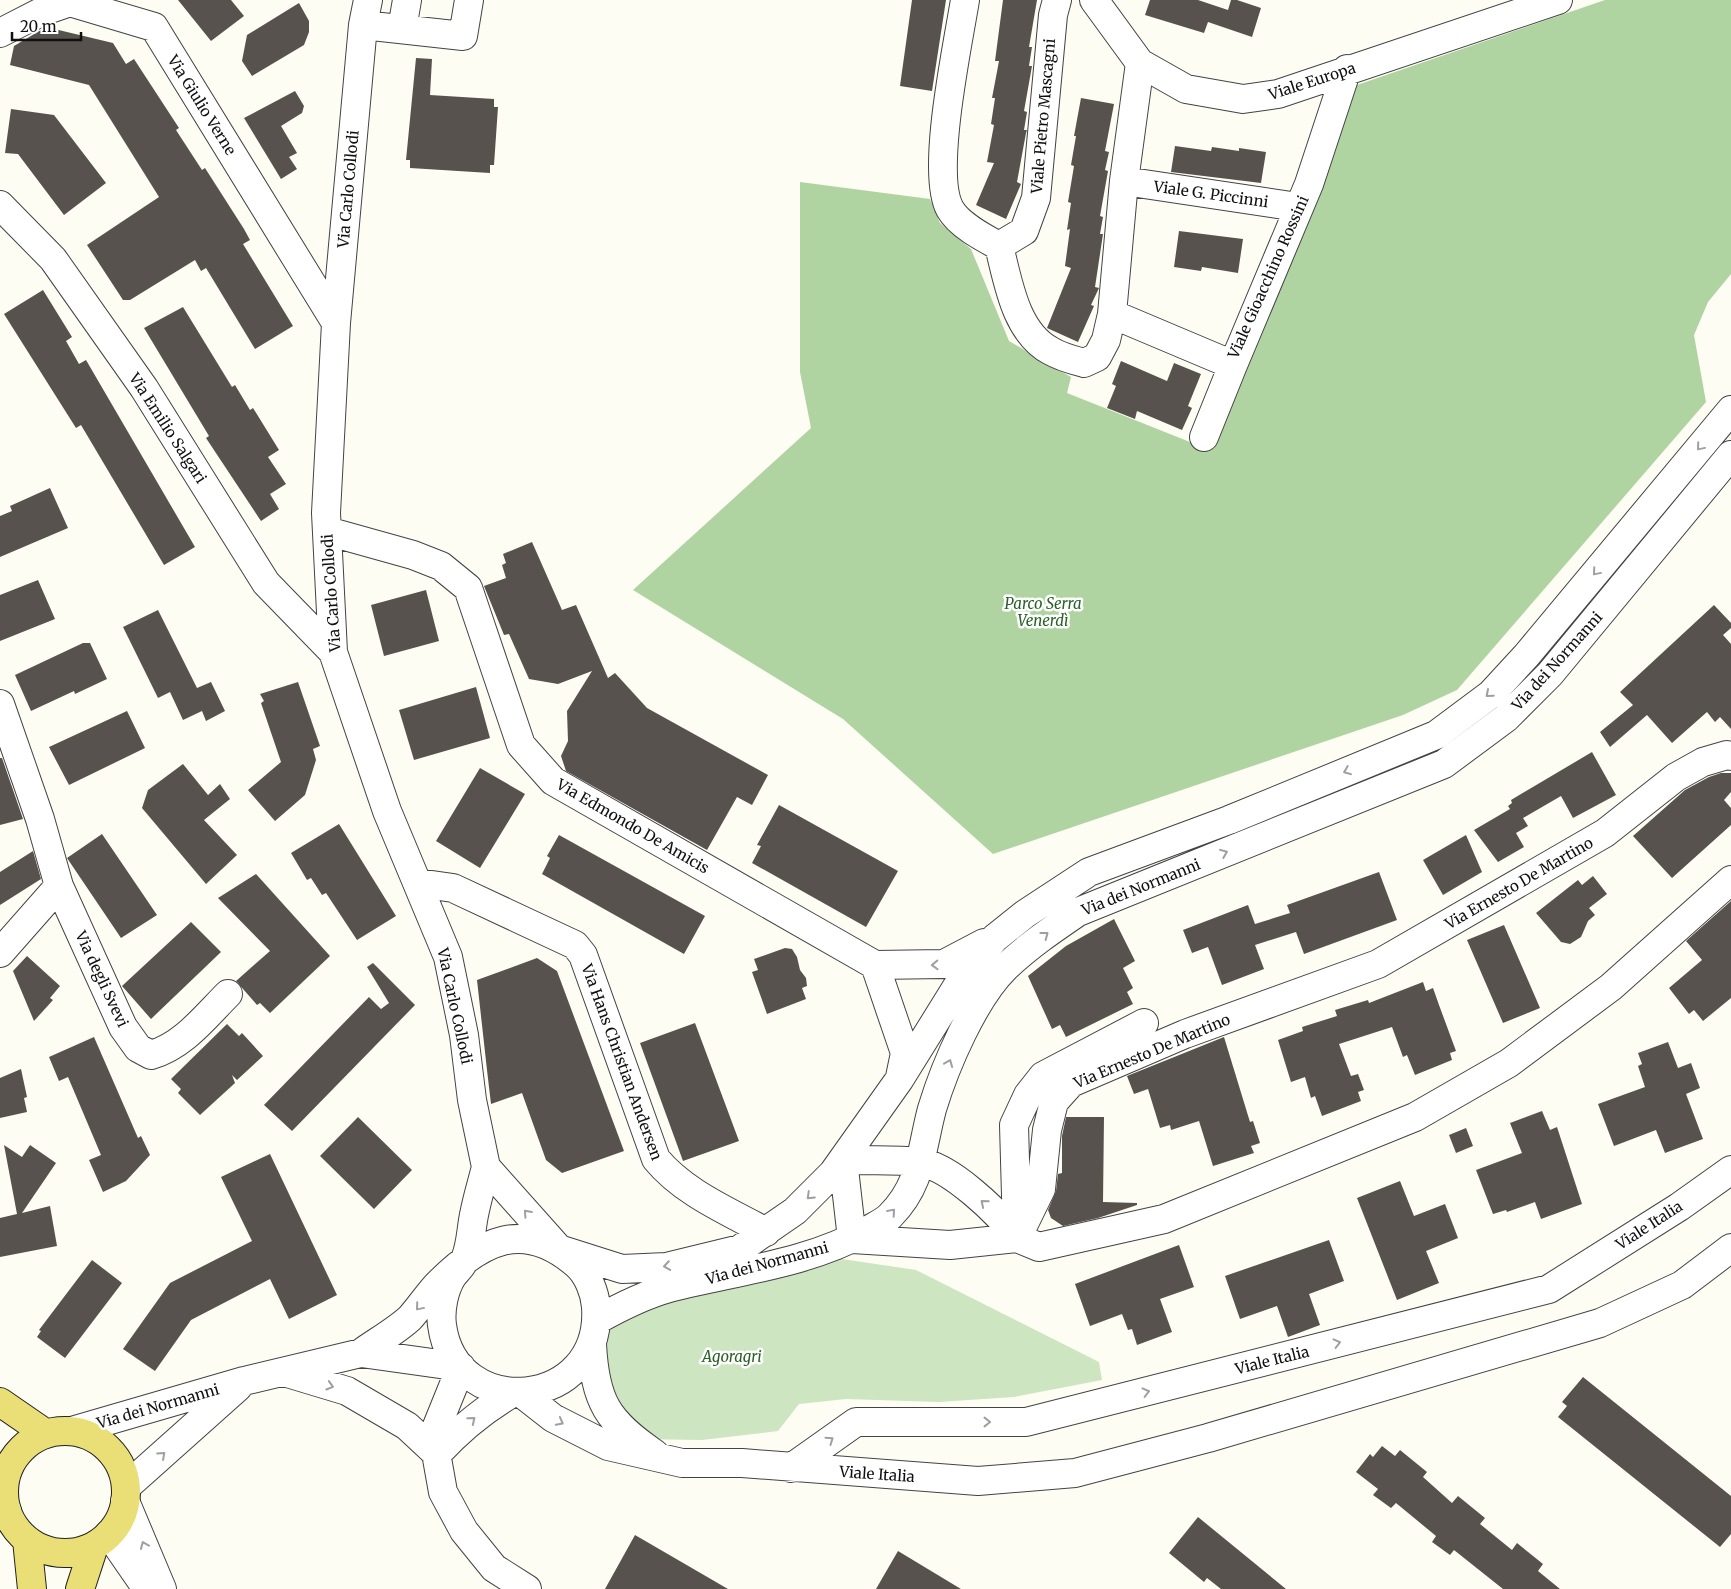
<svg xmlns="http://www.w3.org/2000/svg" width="1731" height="1589" viewBox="0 0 1731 1589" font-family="Merriweather,serif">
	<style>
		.green { fill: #cde5c0 }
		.forest { fill: #b0d4a1 }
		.building { fill: #57524d }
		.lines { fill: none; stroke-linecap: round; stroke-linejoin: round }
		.minor-casing { stroke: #434343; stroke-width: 30 }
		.major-casing { stroke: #212121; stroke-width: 30 }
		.minor { stroke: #fff; stroke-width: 28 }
		.major { stroke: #eadf77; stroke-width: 28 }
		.oneway { stroke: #9f9f9f }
		.labels { text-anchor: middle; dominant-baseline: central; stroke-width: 5; stroke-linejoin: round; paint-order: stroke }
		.street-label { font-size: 15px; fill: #101010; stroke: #fff }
		.park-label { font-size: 15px; font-style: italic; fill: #296126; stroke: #fff }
	</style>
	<rect width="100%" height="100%" fill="#fefdf3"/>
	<path class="green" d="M808,1254L916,1270L1099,1362L1102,1380L1014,1397L939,1402L846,1399L799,1404L778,1431L702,1440L633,1439L607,1412L597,1320Z"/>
	<path class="forest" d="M1605,0H1731V274L1708,302L1694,335L1706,402L1457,690L1403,715L993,854L843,719L633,590L811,428L800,372V182L930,199L940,223L971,249L1009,341L1071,377L1067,393L1210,450L1357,85Z"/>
	<path class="building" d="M178,0H231L244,16L211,41Z
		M912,0H946L932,91L900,86Z
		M1003,0H1037L1029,47H1032L1029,66H1032L1024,111L1027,112L1024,130H1027L1026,133L1017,182L1021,184L1006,219L976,205L994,163L987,162L994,125L991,124L995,98H992L999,61H995Z
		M1150,0H1198L1228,10L1231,0H1237L1261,8L1252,37L1208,22L1204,33L1145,15Z
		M299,3L309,21V32L304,45L252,76L242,61L247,35Z
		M46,27L113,43L126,64L134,59L179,128L176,130L202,170L205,168L244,229L250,240L243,244L293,326L255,349L206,268L201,271L195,260L130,300H123L87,245L159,197L89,85L10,65L14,46Z
		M416,58L432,59L430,95L494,99V107H498L494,165H490V173L410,168V160H406Z
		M295,91L304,106L302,113L281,126L297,153L289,157L297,169L281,179L244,118Z
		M1081,98L1114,104L1105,151L1109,152L1105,170L1108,171L1100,216L1103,217L1100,234H1103L1095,287L1099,288L1091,305L1094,306L1078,342L1047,328L1071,268L1065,266L1070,229L1067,230L1071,203L1068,202L1074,166L1071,165L1076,136H1074Z
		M11,109L54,115L106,183L64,215L18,154L5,153Z
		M1175,146L1211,151L1212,147L1239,151V148L1266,152L1261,183L1171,172Z
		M1179,231L1243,239L1238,273L1202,267L1201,271L1174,267Z
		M43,290L72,337L66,341L79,364L86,360L195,547L164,565L81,425L76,428L4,314Z
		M183,307L232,387L235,385L250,410L253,408L279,450L268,457L286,484L270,494L279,509L261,521L206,438L209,436L144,328Z
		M1121,361L1167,381L1174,363L1201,374L1188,406L1192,408L1182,430L1137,411L1135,419L1107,408L1116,386L1112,384Z
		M50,488L68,528L0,557V516L12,511L10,506Z
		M532,542L562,610L576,605L608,678L615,673L647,708L768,775L752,805L737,797L707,850L566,771L561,756L568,741L567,711L592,671L558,684L529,679L509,634L504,635L484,586L506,578L502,565L506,563L503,554Z
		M38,580L55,619L0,641V595Z
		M426,590L439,641L384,656L371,605Z
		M1714,605L1731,623V628L1723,635L1731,644V729L1720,717L1715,722L1707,712L1672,743L1647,715L1610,747L1600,732L1633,705L1620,692Z
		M158,610L197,688L211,682L225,711L206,721L202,711L183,720L170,692L158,698L123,627Z
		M83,643H90L107,679L75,694L74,691L31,711L15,675Z
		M298,682L320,746L313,749L316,760L305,795L275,821L248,790L281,762L261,703L264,701L260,694Z
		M476,687L490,738L414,760L399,710Z
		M127,711L145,748L69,785L49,747Z
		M1592,752L1616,795L1573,818L1561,796L1523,818L1528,826L1516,833L1524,847L1498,862L1474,830L1510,809L1508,806L1512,803L1511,800Z
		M0,758H2L23,819L0,825Z
		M183,764L208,795L220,784L230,799L204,820L237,855L206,884L142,808L148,790Z
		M480,768L525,794L480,868L436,841Z
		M1721,773H1731V792L1724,800L1731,808V825L1672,878L1633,836L1685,790L1709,777Z
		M779,805L898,871L866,927L752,863L761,846L757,845Z
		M339,824L396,916L357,940L326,893L322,895L311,878L307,880L291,853Z
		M102,834L157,915L121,938L67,858Z
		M559,835L705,916L684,954L542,874L550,858L547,856Z
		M1466,835L1482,872L1443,895L1423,860Z
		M33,851L41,879L0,905V872Z
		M1379,872L1397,920L1304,954L1296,932L1255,945L1264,969L1222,985L1208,947L1192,953L1183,930L1248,905L1255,924L1290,913L1287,905Z
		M256,874L330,956L270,1013L260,1003L257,1005L236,981L270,951L218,898Z
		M1593,876L1607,894L1589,908L1595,915L1588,921L1581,937L1570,944L1561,942L1536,913L1578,880L1582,885Z
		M1731,901V998L1703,1021L1694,1010L1689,1014L1669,988L1702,960L1686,941Z
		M1114,919L1135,961L1123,968L1133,988L1127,992L1133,1004L1066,1037L1060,1025L1052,1029L1028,976L1066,946Z
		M191,922L221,952L151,1019L122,986Z
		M1504,925L1540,1008L1503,1023L1467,940Z
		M785,948L792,949L797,957L800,970L806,978L807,986L802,988L806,999L767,1014L752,972L758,970L754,959Z
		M27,956L60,986L50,998L53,1000L34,1021L13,971Z
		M537,958L557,971L624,1151L562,1173L546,1160L522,1093L491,1104L487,1070L477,980Z
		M373,963L415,1005L292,1131L264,1105L369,997L381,1009L389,1003L367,967Z
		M1423,982L1426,991L1433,988L1439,1005L1456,1051L1450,1053L1452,1060L1415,1075L1407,1055L1403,1057L1392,1027L1339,1044L1351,1076L1358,1074L1364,1090L1358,1092L1361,1101L1322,1116L1315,1096L1311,1098L1305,1077L1291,1082L1278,1040L1303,1031L1302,1027L1337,1016L1335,1010L1368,1000L1369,1003Z
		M695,1023L739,1141L683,1161L640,1043Z
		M227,1024L239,1036L242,1033L263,1056L237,1080L232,1075L235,1083L200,1115L178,1093L181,1089L171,1079Z
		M94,1037L138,1138L141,1136L150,1155L126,1181L103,1192L89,1160L101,1155L68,1077L59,1081L49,1057Z
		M1224,1037L1250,1122L1253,1121L1260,1143L1251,1146L1254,1153L1213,1166L1199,1121L1171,1130L1170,1125L1160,1128L1148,1089L1134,1094L1127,1076Z
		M1668,1042L1678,1068L1691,1063L1700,1088L1686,1094L1703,1139L1665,1153L1656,1130L1614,1146L1598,1104L1645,1087L1638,1066L1642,1064L1638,1053Z
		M21,1069L27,1097L24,1098L27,1112L0,1118V1078Z
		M1542,1111L1550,1130L1557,1127L1582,1204L1541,1219L1535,1202L1507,1212L1506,1210L1493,1214L1476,1170L1522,1153L1510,1123Z
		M358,1117L412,1170L374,1209L320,1156Z
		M1066,1117H1104L1103,1202L1137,1203V1205L1098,1218L1063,1226L1051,1218L1048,1210L1056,1191L1058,1174L1062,1173V1136Z
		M1466,1128L1473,1146L1456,1153L1449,1135Z
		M4,1145L22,1157L30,1145L56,1163L22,1213L50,1206L57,1246L0,1257V1218L17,1214Z
		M270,1154L337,1295L289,1319L270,1279L191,1320L155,1371L123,1349L170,1283L252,1241L221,1177Z
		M1400,1181L1414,1216L1445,1204L1458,1238L1426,1251L1439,1283L1397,1300L1357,1198Z
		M1329,1240L1344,1281L1309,1294L1320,1325L1288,1337L1277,1306L1240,1319L1225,1276Z
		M1179,1245L1194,1287L1160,1299L1172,1332L1137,1345L1132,1329L1128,1330L1122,1314L1090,1326L1075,1284Z
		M92,1260L122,1283L65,1358L37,1337L41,1331L39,1330Z
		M1583,1377L1731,1496V1534L1720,1547L1558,1417L1567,1406L1562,1402Z
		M1382,1446L1395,1456L1400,1450L1427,1472L1423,1477L1452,1503L1458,1496L1485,1518L1480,1524L1512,1550L1517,1543L1543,1564L1538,1571L1560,1589H1503L1454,1550L1450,1555L1432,1542L1436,1536L1396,1503L1391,1508L1373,1495L1378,1489L1356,1472L1370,1454L1373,1457Z
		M1198,1517L1286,1589H1221L1207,1578L1204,1582L1169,1553Z
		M635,1535L728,1589H605Z
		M898,1551L961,1589H876Z"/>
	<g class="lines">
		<defs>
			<path id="minor" d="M368,0L363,25L336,323L326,513L333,652L387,811L448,957L464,1035L472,1100L486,1167L559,1249L622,1269L666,1267L740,1249L795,1211L833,1173L899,1080L968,969L995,938L1025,914L1089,872L1229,820L1436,735L1491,694L1526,656L1731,410
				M965,0C958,44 930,173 950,209C959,225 984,238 999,246
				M1094,0L1140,63L1186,89L1243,99L1278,94L1558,0
				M363,25L463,36L469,0
				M402,29L407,0
				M0,33L41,12L70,2L154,27L336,323
				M1124,181L1298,207
				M0,205L53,259L144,388L266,583L333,652
				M999,246C1008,281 1015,332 1051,351C1061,357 1073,360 1084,363L1097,357L1106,340L1112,314L1124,181L1140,63
				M999,246L1024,231L1036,198L1053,15L1057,0
				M1112,314L1233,365L1309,184L1347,69
				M1204,437L1233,365
				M327,531L413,555L441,566L468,588L521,745L553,781L875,965
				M0,704L40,819L59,886L0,953
				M418,883L453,888L575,945L583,955L656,1159C684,1193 728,1211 766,1232
				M59,886L123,1027L138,1048L151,1055C183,1046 205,1017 228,994
				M900,1077L905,1053L875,965L944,964L984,943
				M843,1160C868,1161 894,1159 919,1162C950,1166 999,1213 1017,1238
				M843,1160L852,1239
				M1017,1231L1014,1125L1028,1095L1043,1076L1144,1023
				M1017,1238L1041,1189L1047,1130L1054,1102L1071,1083L1185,1034L1378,964L1605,833L1676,777L1703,762L1727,755L1731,756
				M852,1239L950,1245L1017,1238L1039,1247L1164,1219L1415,1117L1509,1063L1611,987L1731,880
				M597,1320C620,1307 644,1295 669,1288C735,1271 808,1264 868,1230C875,1226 884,1222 890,1216C922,1184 921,1150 932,1109C945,1066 974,998 1006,967C1028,946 1053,929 1078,912L1444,764L1506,718L1550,674L1731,455
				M592,1344C595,1402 607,1421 655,1454
				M361,1353C376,1342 396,1331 410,1318C419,1308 427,1296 436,1286C480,1241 523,1218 576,1264C588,1274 595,1293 596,1307C603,1410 455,1423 442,1325C440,1310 444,1290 452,1277C456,1271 463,1266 465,1259C471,1246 471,1229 474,1215C477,1199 482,1183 486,1167
				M284,1372L347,1391L407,1426L437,1454
				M521,1393L553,1418L608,1446L682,1463H742L978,1481L1075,1473L1208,1438L1600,1323L1682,1285L1731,1248
				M72,1431L244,1381L361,1353L461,1367L433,1436L443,1492L464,1531L494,1568L527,1589
				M437,1454C460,1429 484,1409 514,1392
				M791,1468L856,1422H1026L1549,1289L1679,1207L1731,1170
				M0,1477H5
				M126,1487L238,1387
				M125,1501L162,1589
				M0,1507L7,1511
				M109,1534L147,1589"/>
			<path id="major" d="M0,1402L45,1433
				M4 1492a61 61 0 1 1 122 0a61 61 0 1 1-122 0Z
				M27,1540L32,1589
				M80,1589L94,1546"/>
		</defs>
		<use href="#minor" class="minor-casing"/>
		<use href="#major" class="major-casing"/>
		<use href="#minor" class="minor"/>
		<use href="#major" class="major"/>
	</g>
	<defs><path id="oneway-chevron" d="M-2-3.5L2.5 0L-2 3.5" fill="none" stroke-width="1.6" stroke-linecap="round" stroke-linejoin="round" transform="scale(1.25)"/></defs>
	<g class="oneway">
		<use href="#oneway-chevron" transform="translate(1700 447) rotate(130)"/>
		<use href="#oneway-chevron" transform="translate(1596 572) rotate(130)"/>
		<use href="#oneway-chevron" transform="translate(1489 694) rotate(139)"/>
		<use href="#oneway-chevron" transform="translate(1347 771) rotate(158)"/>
		<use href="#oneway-chevron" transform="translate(1224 853) rotate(-22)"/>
		<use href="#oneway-chevron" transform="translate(1045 935) rotate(-37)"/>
		<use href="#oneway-chevron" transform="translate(935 965) rotate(178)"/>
		<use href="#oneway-chevron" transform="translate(949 1063) rotate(-68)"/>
		<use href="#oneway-chevron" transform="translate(810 1196) rotate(136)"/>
		<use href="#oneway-chevron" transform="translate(984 1203) rotate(-140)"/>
		<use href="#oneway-chevron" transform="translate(892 1212) rotate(-49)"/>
		<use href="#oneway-chevron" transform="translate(527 1213) rotate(-132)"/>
		<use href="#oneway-chevron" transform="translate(667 1266) rotate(171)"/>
		<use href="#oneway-chevron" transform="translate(419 1307) rotate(130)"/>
		<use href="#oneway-chevron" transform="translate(1337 1343) rotate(-14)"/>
		<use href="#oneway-chevron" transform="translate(330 1386) rotate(17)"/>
		<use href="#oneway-chevron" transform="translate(1146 1392) rotate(-14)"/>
		<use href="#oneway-chevron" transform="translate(472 1420) rotate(-39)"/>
		<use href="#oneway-chevron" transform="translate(560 1422) rotate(28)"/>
		<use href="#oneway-chevron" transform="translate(987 1422)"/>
		<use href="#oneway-chevron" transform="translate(830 1440) rotate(-35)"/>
		<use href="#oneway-chevron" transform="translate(162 1455) rotate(-42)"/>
		<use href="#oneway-chevron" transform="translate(144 1545) rotate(-113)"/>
	</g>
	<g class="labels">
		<g class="street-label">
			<text transform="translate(1312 81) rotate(-18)">Viale Europa</text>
			<text transform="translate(202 105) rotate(58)">Via Giulio Verne</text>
			<text transform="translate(1043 116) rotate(-85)">Viale Pietro Mascagni</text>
			<text transform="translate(348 189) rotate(-85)">Via Carlo Collodi</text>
			<text transform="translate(1211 194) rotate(8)">Viale G. Piccinni</text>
			<text transform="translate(1268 277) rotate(-66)">Viale Gioacchino Rossini</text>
			<text transform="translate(168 428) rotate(57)">Via Emilio Salgari</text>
			<text transform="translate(331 593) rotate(-94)">Via Carlo Collodi</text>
			<text transform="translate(1557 661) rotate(-48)">Via dei Normanni</text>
			<text transform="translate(633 826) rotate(30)">Via Edmondo De Amicis</text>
			<text transform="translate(1519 883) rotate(-30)">Via Ernesto De Martino</text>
			<text transform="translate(1141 887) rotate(-22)">Via dei Normanni</text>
			<text transform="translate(102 979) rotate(65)">Via degli Svevi</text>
			<text transform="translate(455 1006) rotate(78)">Via Carlo Collodi</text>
			<text transform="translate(1152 1051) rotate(-23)">Via Ernesto De Martino</text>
			<text transform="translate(622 1062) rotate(70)">Via Hans Christian Andersen</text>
			<text transform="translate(1649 1225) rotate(-33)">Viale Italia</text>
			<text transform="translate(767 1263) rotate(-15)">Via dei Normanni</text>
			<text transform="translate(1272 1360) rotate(-14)">Viale Italia</text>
			<text transform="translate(158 1406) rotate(-16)">Via dei Normanni</text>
			<text transform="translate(877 1474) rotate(4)">Viale Italia</text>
		</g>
		<g class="park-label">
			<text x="1043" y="603">Parco Serra<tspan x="1043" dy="17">Venerdì</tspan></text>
			<text x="732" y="1356">Agoragri</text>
		</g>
	</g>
	<path d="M12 32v8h69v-8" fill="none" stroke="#101010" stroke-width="2.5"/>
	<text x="20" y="32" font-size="15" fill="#101010" stroke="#ffffff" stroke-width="4" paint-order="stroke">20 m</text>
</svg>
